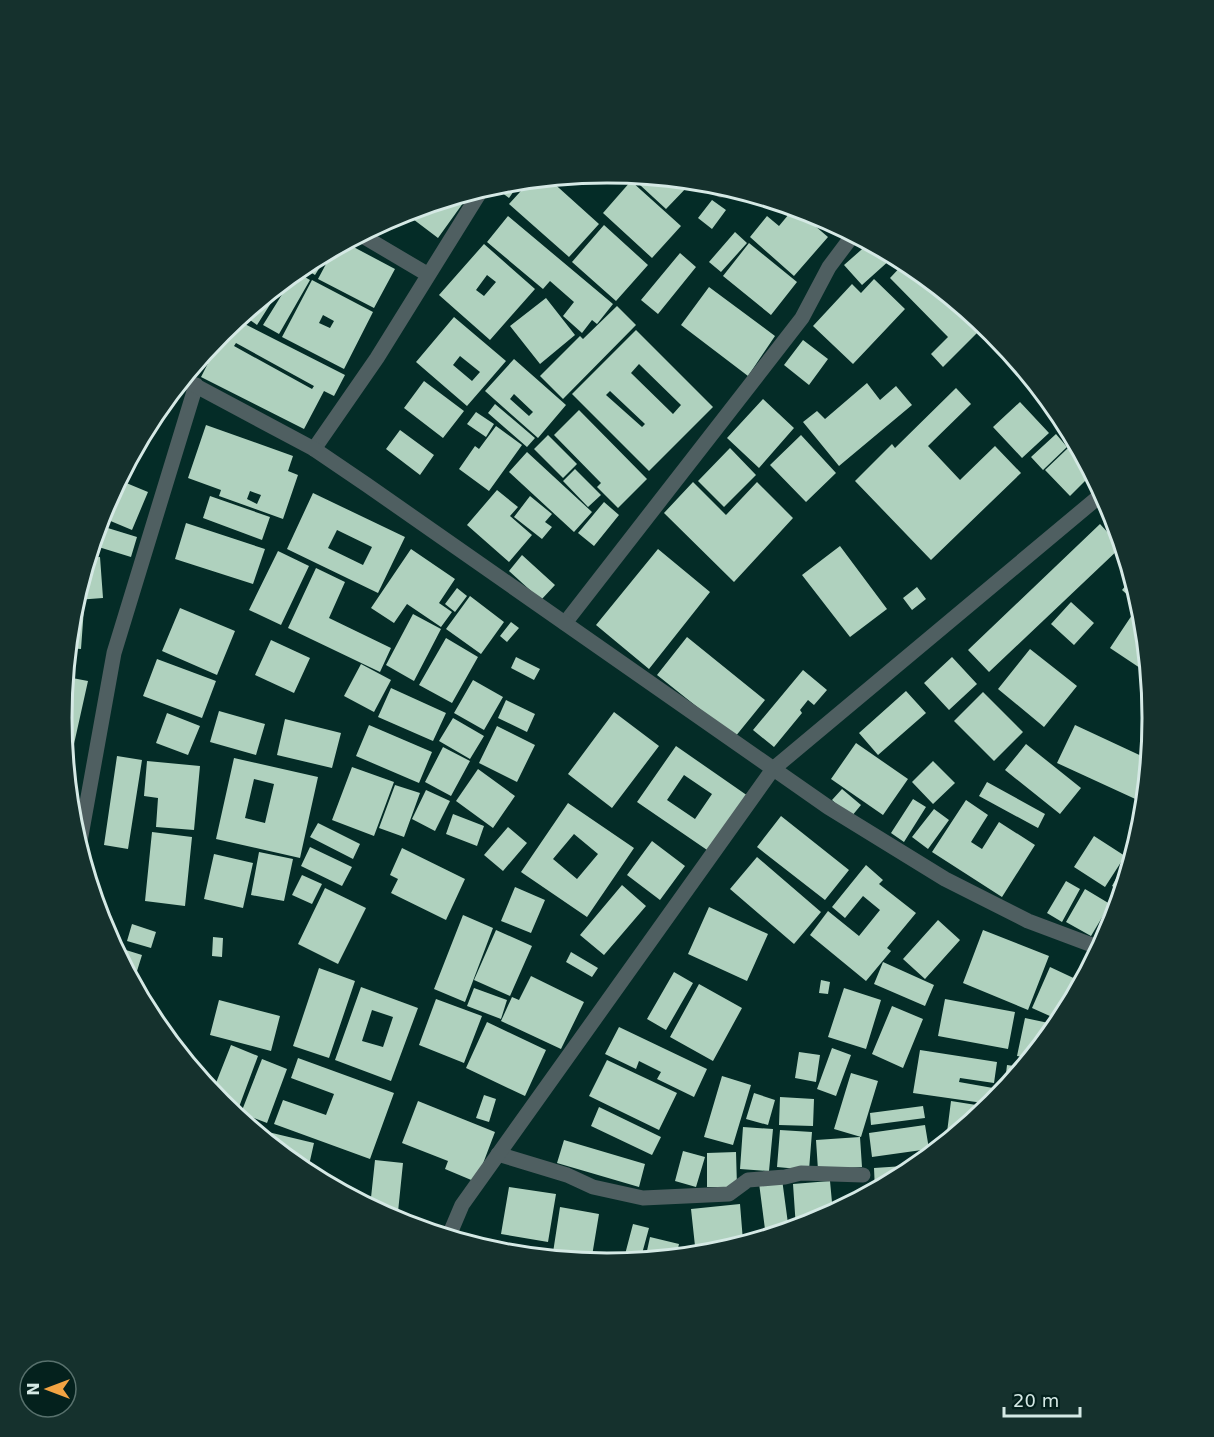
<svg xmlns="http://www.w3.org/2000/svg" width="1214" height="1437" viewBox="0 0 1214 1437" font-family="'DejaVu Sans',sans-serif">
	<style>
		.building { fill: #afd1be; fill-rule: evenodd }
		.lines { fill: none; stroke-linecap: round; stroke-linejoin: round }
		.minor { stroke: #4f5f61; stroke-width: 15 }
		.tertiary { stroke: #4f5f61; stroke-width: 15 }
		.rim { fill: none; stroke: #d5e9e5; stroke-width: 3 }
	</style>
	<rect width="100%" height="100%" fill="#042c27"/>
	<path class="building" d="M648,177L687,181L690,184L666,209L640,185Z
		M549,179L599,224L569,257L509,204L530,181Z
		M521,181L509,198L493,186L501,183Z
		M631,181L681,226L652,258L603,213Z
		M471,192L438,238L405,213Z
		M712,200L726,210L712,229L698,218Z
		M794,208L828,237L794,276L750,237L767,216L779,226Z
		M508,216L613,304L597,324L592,320L582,333L563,316L574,302L550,281L543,289L487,242Z
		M604,225L648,265L616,301L572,262Z
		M735,232L747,243L721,272L709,262Z
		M346,243L395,269L374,308L318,279L334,249Z
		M749,243L797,282L771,315L723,276Z
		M869,243L884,251L891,259L862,285L844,265Z
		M484,244L535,289L490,340L439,295ZM487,275L496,282L484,296L476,290Z
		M330,251L315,275L302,267L304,265Z
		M680,253L696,267L658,314L641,300Z
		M905,262L984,326L943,367L931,354L948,337L890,278Z
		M296,272L310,280L279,334L263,325Z
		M874,279L905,309L853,364L813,326L852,284L861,293Z
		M312,280L373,312L344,369L282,337ZM323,315L334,321L330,328L319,323Z
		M285,281L257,325L243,315Z
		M709,287L775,336L748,376L681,325Z
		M546,298L575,335L540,364L510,326Z
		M617,306L636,325L563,399L540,376L580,336L583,339Z
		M454,317L506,361L467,406L416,362ZM460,356L480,372L472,381L453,365Z
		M237,320L345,375L334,396L324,391L304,429L201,377L225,330ZM236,343L314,386L312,389L234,346Z
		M636,330L713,407L649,471L572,394ZM639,364L681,405L673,414L631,373ZM610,391L645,424L642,427L606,395Z
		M803,340L828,359L809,385L784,365Z
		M1006,349L1036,385L1032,388Z
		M514,359L566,405L538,438L485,391ZM514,394L533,412L529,416L510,399Z
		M424,381L464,411L443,438L404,408Z
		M867,383L880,400L896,386L912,405L839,466L803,422L817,411L825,419Z
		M956,388L971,404L928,446L960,480L995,446L1021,473L931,560L855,481L892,444L895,448Z
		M763,399L794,428L759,468L727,438Z
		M1020,402L1049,433L1022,458L993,427Z
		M495,404L535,438L527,447L488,413Z
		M579,410L647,479L618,508L597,487L601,483L554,435Z
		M1057,411L1072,436L1071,437L1053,413Z
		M476,412L494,424L486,437L467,424Z
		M206,425L293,456L288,471L298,475L283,519L219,496L221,490L188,478ZM250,491L261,495L257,504L247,499Z
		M496,426L522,445L489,491L459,469L475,446L479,449Z
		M400,430L434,455L420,475L386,449Z
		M1056,434L1067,447L1043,470L1031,457Z
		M548,435L577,464L563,478L534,449Z
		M801,435L836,473L806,502L770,465Z
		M730,448L756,475L724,507L698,481Z
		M1068,448L1092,474L1070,496L1045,470Z
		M527,452L592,512L574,532L509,472Z
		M575,469L601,495L588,507L563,481Z
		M119,480L148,492L132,530L101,517Z
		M693,482L726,515L757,482L793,518L734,582L664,513Z
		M497,490L518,507L510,516L532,535L509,562L467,525Z
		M313,493L405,537L378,593L287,549ZM337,530L372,547L363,565L328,548Z
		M210,496L270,517L262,540L203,518Z
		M530,496L552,514L545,522L552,527L542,539L514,517Z
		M604,502L619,515L594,546L578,533Z
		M186,523L265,549L253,584L175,559Z
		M1100,524L1121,547L989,672L968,650Z
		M98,525L137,537L131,557L92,545Z
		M840,546L887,609L850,637L802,575Z
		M411,549L455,579L439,603L452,612L441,627L407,604L394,623L371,608Z
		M658,549L710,592L649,669L596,625Z
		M278,551L309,566L281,625L249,610Z
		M522,555L555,585L541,600L509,571Z
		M100,557L103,598L76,600L88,558Z
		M316,568L345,582L329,618L391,648L380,672L288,628Z
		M1132,578L1140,606L1122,590Z
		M917,587L926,599L912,610L903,598Z
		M457,588L467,596L455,612L445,604Z
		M470,596L504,622L481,654L446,629Z
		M1071,602L1094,623L1074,645L1051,624Z
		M73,607L84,608L81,649L68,648Z
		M180,608L235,631L217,675L162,651Z
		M1134,612L1143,618L1147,658L1140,668L1110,648Z
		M413,614L441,629L414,681L386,665Z
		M511,622L519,628L507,642L500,636Z
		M687,637L765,700L735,737L657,675Z
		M446,638L478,657L452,703L419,685Z
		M271,640L310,658L294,693L255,675Z
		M1030,649L1077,686L1044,727L998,689Z
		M516,657L540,669L534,680L511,668Z
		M952,657L977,684L949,710L924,683Z
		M157,659L216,681L202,718L143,696Z
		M361,664L391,680L374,712L344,696Z
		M803,670L827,690L814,705L808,700L800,710L802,713L774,747L753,730Z
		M67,677L88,681L72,753L65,751L62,719Z
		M473,680L503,697L484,730L454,713Z
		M391,688L446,713L433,741L378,717Z
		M906,691L926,713L878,755L859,733Z
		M983,692L1023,732L994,761L954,721Z
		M506,700L535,714L527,732L498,718Z
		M219,711L265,724L256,755L210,742Z
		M614,712L659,746L612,808L568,774Z
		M167,713L200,726L188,755L156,743Z
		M453,718L484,736L470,759L439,741Z
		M285,719L341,733L332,768L277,755Z
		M369,725L432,752L419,783L356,756Z
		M1075,725L1148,759L1144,803L1057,763Z
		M497,726L535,745L517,782L479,763Z
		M856,743L908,779L883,815L831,779Z
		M1026,744L1081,788L1060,814L1005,770Z
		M676,746L748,796L710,852L637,802ZM684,775L712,794L695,819L667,800Z
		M443,747L470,761L451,796L425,782Z
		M117,756L142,760L128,849L104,845Z
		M234,758L318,777L300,858L216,839ZM254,779L274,784L265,823L245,818Z
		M147,761L200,766L194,830L156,827L158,798L144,796Z
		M933,761L955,783L933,804L912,782Z
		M352,767L394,782L374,836L332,820Z
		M478,769L515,796L493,828L456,801Z
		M987,782L1045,814L1038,828L979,796Z
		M395,785L420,793L404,837L379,828Z
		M842,789L861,805L851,817L832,800Z
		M426,790L450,801L435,831L412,819Z
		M913,799L926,807L904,842L891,833Z
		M966,800L988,815L971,842L982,849L999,822L1035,845L1002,897L932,852Z
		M568,803L634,848L587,917L521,872ZM574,834L598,854L577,879L553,859Z
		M934,809L949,820L928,849L912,837Z
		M453,814L484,826L477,846L446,834Z
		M781,816L849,870L825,900L757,847Z
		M318,823L360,844L353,859L310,837Z
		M508,827L527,843L503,871L484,855Z
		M152,832L192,837L185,906L145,901Z
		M1094,836L1125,856L1105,887L1074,867Z
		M652,841L685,866L660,900L627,875Z
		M1135,844L1136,845L1122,892L1112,886Z
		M310,847L352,867L342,886L301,866Z
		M402,848L465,879L446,920L391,893L398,879L390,875Z
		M259,852L293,859L284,901L251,895Z
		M214,854L253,863L243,908L204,899Z
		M757,857L821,912L794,944L730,889Z
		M866,865L883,880L879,884L916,913L887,948L891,951L866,981L810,935L828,911L859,936L880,910L863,896L845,918L832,907Z
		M302,875L322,884L312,904L292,895Z
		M1066,881L1080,889L1062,922L1047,913Z
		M622,885L646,906L604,955L580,935Z
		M515,887L545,900L531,933L501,921Z
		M325,888L366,908L338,964L298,944Z
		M1085,889L1110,904L1091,936L1066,922Z
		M709,907L768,934L747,981L688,954Z
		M463,915L493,928L465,1002L434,989Z
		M938,920L960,940L925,979L903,959Z
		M132,924L156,932L151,948L127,941Z
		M496,930L532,946L510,996L474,980Z
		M983,930L1049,956L1028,1010L963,983Z
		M213,937L223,938L222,957L212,956Z
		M113,946L142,955L133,984Z
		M571,952L598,968L592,977L566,962Z
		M883,962L934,985L925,1006L874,984Z
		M1050,967L1082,982L1061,1021L1032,1008Z
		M319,968L355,981L329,1058L293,1046Z
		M674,972L693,983L666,1030L647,1019Z
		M531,976L584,1002L561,1049L501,1021L512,997L519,1000Z
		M821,980L830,982L828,994L819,993Z
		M699,984L742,1008L713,1061L670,1037Z
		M361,987L418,1008L391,1081L335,1060ZM372,1010L393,1017L383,1047L362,1041Z
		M474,988L507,1000L501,1019L467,1006Z
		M844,988L881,1000L866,1049L828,1037Z
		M436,999L482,1016L464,1063L419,1045Z
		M945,999L1015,1012L1008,1049L938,1036Z
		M219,1000L280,1016L271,1051L210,1035Z
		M892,1006L923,1019L903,1068L872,1054Z
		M1025,1018L1058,1025L1030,1058L1017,1056Z
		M487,1022L546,1050L525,1096L466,1068Z
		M619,1027L707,1069L694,1097L657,1079L661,1072L639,1061L636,1069L605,1054Z
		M231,1045L258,1056L239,1107L216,1098L212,1093Z
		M832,1048L851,1055L836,1096L817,1089Z
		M920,1050L997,1062L994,1083L960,1078L959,1082L993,1088L990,1104L913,1093Z
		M799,1052L820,1055L816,1082L795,1078Z
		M298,1058L394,1093L370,1159L274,1124L283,1100L326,1115L334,1094L291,1078Z
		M262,1059L287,1069L267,1123L241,1113Z
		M607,1060L677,1093L659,1130L589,1096Z
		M1007,1065L1023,1067L1004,1090Z
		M851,1073L878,1081L861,1137L834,1129Z
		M722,1076L751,1085L733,1145L704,1137Z
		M754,1093L775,1100L768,1125L746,1119Z
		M484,1095L496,1099L489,1122L476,1118Z
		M780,1097L814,1099L813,1126L779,1125Z
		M418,1101L495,1132L476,1182L445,1169L448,1161L402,1143Z
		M951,1101L989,1107L948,1141L946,1140Z
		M923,1106L925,1118L871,1125L870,1113Z
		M599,1107L661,1137L652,1155L591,1126Z
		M925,1125L929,1149L872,1157L869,1133Z
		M743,1127L773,1129L769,1171L740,1169Z
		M780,1130L812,1132L809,1170L777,1167Z
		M268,1132L314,1143L307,1174L266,1141Z
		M860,1137L862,1167L818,1170L816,1140Z
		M564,1140L645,1164L639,1187L557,1163Z
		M683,1151L705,1157L696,1187L675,1181Z
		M736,1152L737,1187H707V1153Z
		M375,1160L403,1163L398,1212L370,1207Z
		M919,1165L910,1172L875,1191L874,1168Z
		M782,1179L789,1231L766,1237L759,1183Z
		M830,1181L833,1213L796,1228L793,1184Z
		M509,1187L556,1194L548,1242L501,1234Z
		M740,1204L743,1241L695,1246L691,1209Z
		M560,1207L599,1214L591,1262L552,1259Z
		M633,1224L649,1228L640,1261L623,1262Z
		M650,1237L679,1244L676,1257L645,1260Z"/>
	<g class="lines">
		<path class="minor" d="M706,183L721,190L731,189
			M361,235L427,274
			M314,449L377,358L482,189
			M565,623L802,318L829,267L853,235
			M79,847L114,653L196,385
			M498,1154L567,1175L593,1187L643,1198L729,1194L748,1180L785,1177L801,1173L863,1175"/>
		<path class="tertiary" d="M183,379L314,449L367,485L828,807L945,879L1028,921L1100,948
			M448,1238L462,1205L773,769L1102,494"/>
	</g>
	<path d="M0 0H1214V1437H0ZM72 718a535 535 0 1 1 1070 0a535 535 0 1 1-1070 0Z" fill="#15312d" fill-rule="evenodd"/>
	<path class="rim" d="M72 718a535 535 0 1 1 1070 0a535 535 0 1 1-1070 0Z"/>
	<g transform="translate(48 1389) rotate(270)"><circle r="28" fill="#04211d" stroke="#58716d" stroke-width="1.5"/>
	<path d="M0-4.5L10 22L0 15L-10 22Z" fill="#f3a443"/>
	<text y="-9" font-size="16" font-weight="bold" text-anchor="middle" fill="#d5e9e5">N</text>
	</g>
	<path d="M1004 1407v9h76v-9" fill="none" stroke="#d5e9e5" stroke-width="3"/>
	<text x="1013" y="1407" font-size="18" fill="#d5e9e5" stroke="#04211d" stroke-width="4.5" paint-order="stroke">20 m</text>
</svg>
